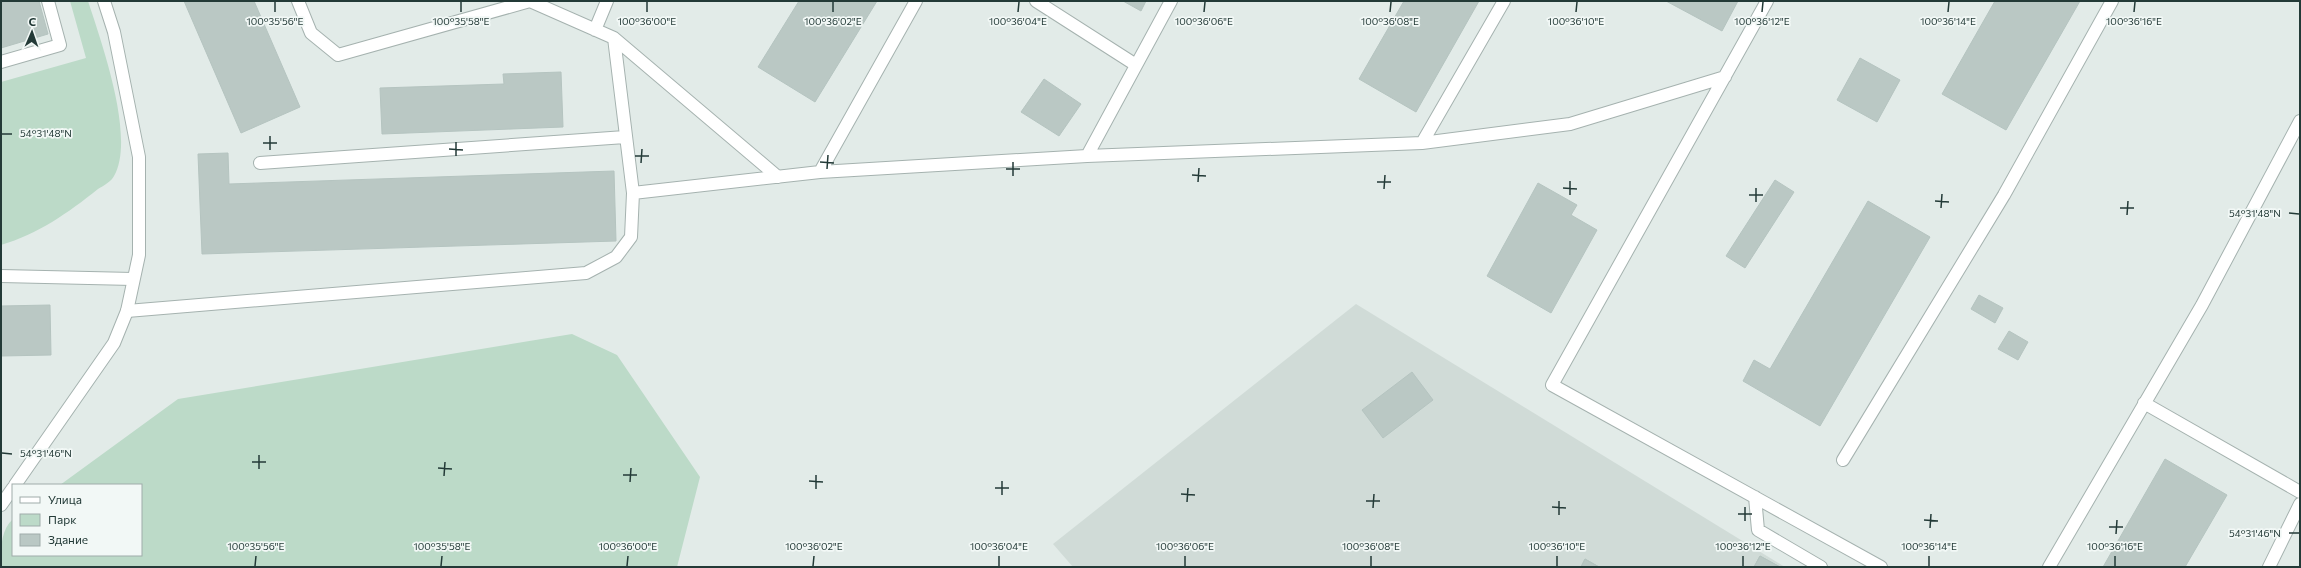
<svg xmlns="http://www.w3.org/2000/svg" width="2301" height="568" viewBox="0 0 2301 568" font-family="Commissioner,sans-serif">
	<style>
		.built { fill: #d0dbd7 }
		.green { fill: #bcdac8 }
		.building { fill: #bac8c4; stroke: #b5c4c0 }
		.lines { fill: none; stroke-linecap: round; stroke-linejoin: round }
		.lane-casing { stroke: #a5b2af; stroke-width: 14 }
		.street-casing { stroke: #a5b2af; stroke-width: 14 }
		.lane { stroke: #fff; stroke-width: 12 }
		.street { stroke: #fff; stroke-width: 12 }
		.ticks { fill: none; stroke: #233a37; stroke-width: 1.5 }
		.ticks-label { font-size: 10px; text-anchor: middle; fill: #233a37; stroke: #f2f8f6; stroke-width: 3.5; stroke-linejoin: round; paint-order: stroke }
	</style>
	<rect width="100%" height="100%" fill="#e2ebe8"/>
	<path class="built" d="M1356,304L1785,567H1073L1053,544Z"/>
	<path class="green" d="M70,1H88C101,41 136,138 114,176C112,181 103,186 98,189C68,213 38,234 1,245V82L86,58Z
		M572,334L617,355L700,477L677,567H1C1,549 0,531 13,519V555H141V485H60L178,399Z"/>
	<path class="building" d="M1,1H39L48,34L1,48Z
		M184,1H254L300,107L241,133Z
		M799,1H877L815,102L758,67Z
		M1123,1H1146L1141,11Z
		M1404,1H1479L1416,112L1359,79Z
		M1666,1H1738L1722,31Z
		M1995,1H2080L2006,130L1942,94Z
		M1860,58L1900,80L1877,122L1837,100Z
		M561,72L563,127L382,134L380,88L504,84L503,74Z
		M1044,79L1081,104L1059,136L1021,112Z
		M228,153L229,184L614,171L616,241L202,254L198,154Z
		M1775,180L1794,192L1745,268L1726,256Z
		M1538,183L1577,205L1571,215L1597,230L1551,313L1487,276Z
		M1868,201L1930,237L1820,426L1743,381L1754,360L1770,369Z
		M1979,295L2003,308L1995,323L1971,309Z
		M50,305L51,355L1,356V306Z
		M2009,331L2028,342L2018,360L1998,349Z
		M1412,372L1433,400L1383,438L1362,410Z
		M2165,459L2227,495L2185,567H2103Z
		M1760,556L1780,567H1754Z
		M1760,556L1780,567H1754Z
		M1585,559L1599,567H1581Z
		M1585,559L1599,567H1581Z"/>
	<g class="lines">
		<defs>
			<path id="lane" d="M298,1L311,33L338,55L530,1
				M530,1L614,38L778,177
				M1036,1L1136,65
				M1767,1L1552,385L1881,567
				M595,30L607,1
				M1,62L60,45L48,1
				M1422,143L1504,1
				M1087,156L1171,1
				M260,163L625,137
				M820,172L916,1
				M633,193L820,172L1087,156L1422,143L1570,124L1725,77
				M1,276L133,279
				M127,311L586,273L616,257L631,237L633,193L614,38
				M2144,403L2300,492
				M1843,460L2004,195L2112,1
				M1755,497L1758,530L1821,567
				M2049,567L2202,305L2300,121
				M2269,567L2300,504"/>
			<path id="street" d="M15,485L114,343L127,311L139,255V157L114,32L104,1
				M1,505L13,488"/>
		</defs>
		<use href="#lane" class="lane-casing"/>
		<use href="#street" class="street-casing"/>
		<use href="#lane" class="lane"/>
		<use href="#street" class="street"/>
	</g>
	<path class="ticks" d="M275,12V2M461,12V2M647,12V2M833,12V2M1018,12L1019,2M1204,12L1205,2M1390,12L1391,2M1576,12L1577,2M1762,12L1763,2M1948,12L1949,2M2134,12L2135,2M2,134H12M263,143H277M449,149L463,150M270,150V136M456,156V142M635,156H649M820,162L834,163M641,163L642,149M827,169L828,155M1006,169H1020M1192,175L1206,176M1013,176V162M1198,182L1199,168M1377,182H1391M1563,188L1577,189M1384,189L1385,175M1570,195V181M1749,195H1763M1935,201L1949,202M1756,202V188M1941,208L1942,194M2120,208H2134M2289,213L2299,214M2127,215L2128,201M2,453L12,454M252,462H266M438,468L452,469M259,469V455M623,475H637M444,476L445,462M809,481L823,482M630,482L631,468M995,488H1009M816,489V475M1181,494L1195,495M1002,495V481M1366,501H1380M1187,502L1188,488M1552,507L1566,508M1373,508L1374,494M1738,514H1752M1559,515V501M1924,520L1938,521M1745,521V507M2109,527H2123M1930,528L1931,514M2289,533H2299M2116,534L2117,520M255,566L256,556M441,566L442,556M627,566L628,556M813,566L814,556M999,566V556M1185,566V556M1371,566V556M1557,566V556M1743,566V556M1929,566V556M2115,566V556"/>
	<g class="ticks-label">
		<text x="275" y="25">100°35'56"E</text>
		<text x="461" y="25">100°35'58"E</text>
		<text x="647" y="25">100°36'00"E</text>
		<text x="833" y="25">100°36'02"E</text>
		<text x="1018" y="25">100°36'04"E</text>
		<text x="1204" y="25">100°36'06"E</text>
		<text x="1390" y="25">100°36'08"E</text>
		<text x="1576" y="25">100°36'10"E</text>
		<text x="1762" y="25">100°36'12"E</text>
		<text x="1948" y="25">100°36'14"E</text>
		<text x="2134" y="25">100°36'16"E</text>
		<text x="46" y="137">54°31'48"N</text>
		<text x="2255" y="217">54°31'48"N</text>
		<text x="46" y="457">54°31'46"N</text>
		<text x="2255" y="537">54°31'46"N</text>
		<text x="256" y="550">100°35'56"E</text>
		<text x="442" y="550">100°35'58"E</text>
		<text x="628" y="550">100°36'00"E</text>
		<text x="814" y="550">100°36'02"E</text>
		<text x="999" y="550">100°36'04"E</text>
		<text x="1185" y="550">100°36'06"E</text>
		<text x="1371" y="550">100°36'08"E</text>
		<text x="1557" y="550">100°36'10"E</text>
		<text x="1743" y="550">100°36'12"E</text>
		<text x="1929" y="550">100°36'14"E</text>
		<text x="2115" y="550">100°36'16"E</text>
	</g>
	<rect width="2301" height="568" fill="none" stroke="#233a37" stroke-width="4"/>
	<rect x="12" y="484" width="130" height="72" fill="#f2f8f6" stroke="#9facaa"/>
	<rect x="20" y="497" width="20" height="6" fill="#ffffff" stroke="#9facaa"/>
	<text x="48" y="504" font-size="12" fill="#233a37">Улица</text>
	<rect x="20" y="514" width="20" height="12" fill="#bcdac8" stroke="#9facaa"/>
	<text x="48" y="524" font-size="12" fill="#233a37">Парк</text>
	<rect x="20" y="534" width="20" height="12" fill="#bac8c4" stroke="#9facaa"/>
	<text x="48" y="544" font-size="12" fill="#233a37">Здание</text>
	<g transform="translate(32 32) rotate(2)" stroke="#f2f8f6" stroke-width="3" paint-order="stroke">
	<path d="M0-3L7 15L0 10L-7 15Z" fill="#233a37"/>
	<text y="-6" font-size="11" font-weight="bold" text-anchor="middle" fill="#233a37">С</text>
	</g>
</svg>
